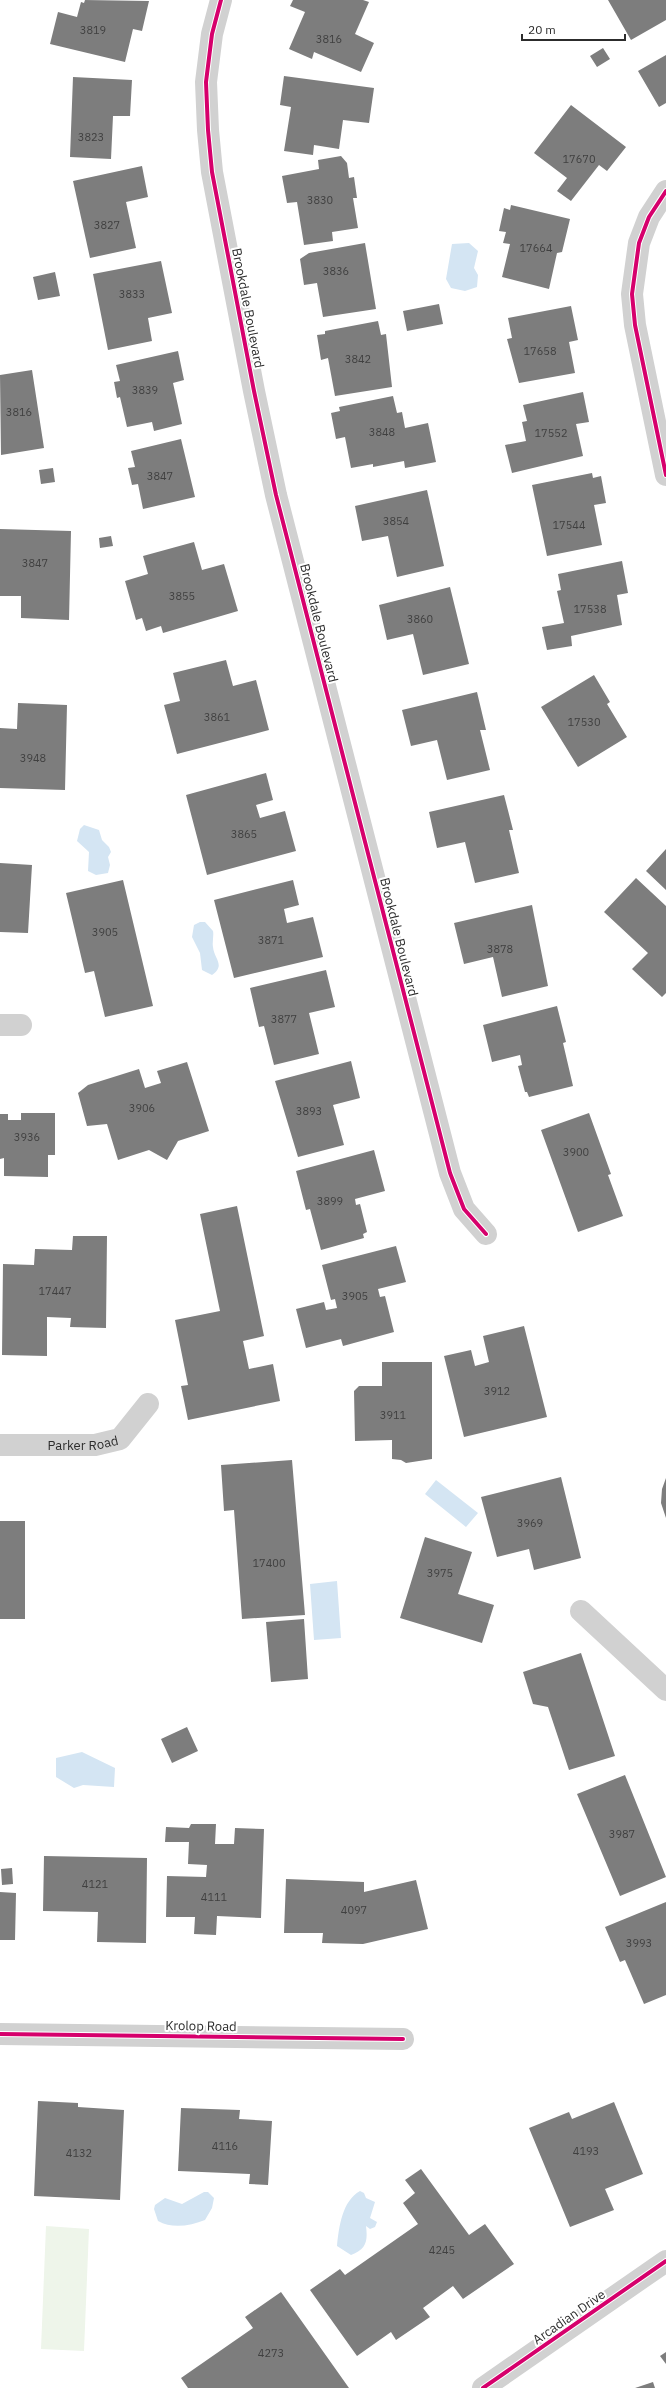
<svg xmlns="http://www.w3.org/2000/svg" width="666" height="2388" viewBox="0 0 666 2388" font-family="'IBM Plex Sans',sans-serif">
	<style>
		.green { fill: #eef5ea }
		.water { fill: #d4e5f3 }
		.building { fill: #7d7d7d }
		.lines { fill: none; stroke-linecap: round; stroke-linejoin: round }
		.street { stroke: #d1d1d1; stroke-width: 22 }
		.cycleway-casing { stroke: #fff; stroke-width: 6 }
		.cycleway { stroke: #d6006c; stroke-width: 4 }
		.labels { text-anchor: middle; dominant-baseline: central; stroke-width: 4; stroke-linejoin: round; paint-order: stroke }
		.number-label { font-size: 11px; fill: #404040 }
		.street-label { font-size: 13px; fill: #2c2c2c; stroke: #fff }
	</style>
	<rect width="100%" height="100%" fill="#fff"/>
	<path class="green" d="M46,2226L89,2229L84,2351L41,2349Z"/>
	<path class="water" d="M469,243L478,251L474,268L478,275L477,287L465,291L451,288L446,279L452,244Z
		M84,825L99,830L102,840L109,847L111,852L108,857L110,865L108,873L96,875L88,871L89,852L77,841L80,829Z
		M200,922H205L213,931C214,936 212,942 213,947C214,959 226,965 212,975L202,970L200,953L192,937L194,925Z
		M436,1480L478,1513L466,1527L425,1494Z
		M337,1581L341,1638L314,1640L310,1584Z
		M82,1752L115,1768L114,1787L83,1785L74,1788L56,1777V1758Z
		M360,2191L364,2193L366,2198L375,2202L370,2218L377,2222L375,2227L370,2229L366,2226C368,2242 366,2249 351,2255L337,2246C339,2227 342,2201 360,2191Z
		M204,2192H208L214,2198L212,2208L205,2220C190,2226 172,2229 158,2221L154,2209L155,2205L165,2198L182,2204Z"/>
	<path class="building" d="M85,0L149,1L142,31L133,29L125,62L50,44L58,12L77,17L81,2L84,3Z
		M293,0H363L369,2L355,34L374,43L361,72L314,52L312,59L289,49L305,12L290,6Z
		M608,0H666V20L631,40Z
		M603,48L610,59L597,67L590,56Z
		M666,55V103L659,107L638,71Z
		M284,76L374,88L369,123L343,120L339,149L314,145L313,155L284,151L291,107L280,105Z
		M73,77L132,80L130,116H113L111,159L70,157Z
		M571,105L626,147L607,171L599,165L571,201L557,191L567,178L534,153Z
		M341,156L347,163L349,178L354,177L357,198H353L358,228L332,232L333,241L304,245L297,202L287,203L282,176L319,169L318,160Z
		M142,166L148,197L126,202L136,248L90,258L73,181Z
		M511,205L570,219L562,252L557,253L549,289L502,277L510,244L503,243L506,232L499,231L504,208L510,210Z
		M365,243L376,309L323,317L317,283L304,285L300,259L309,253Z
		M161,261L172,313L148,318L152,341L108,350L93,274Z
		M55,272L60,296L38,300L33,277Z
		M439,304L443,324L407,331L403,311Z
		M571,306L578,340L569,342L575,373L519,383L507,339L512,338L508,318Z
		M378,321L381,335L386,334L392,387L335,396L328,358L321,360L317,335L325,334V331Z
		M178,351L184,380L173,383L182,424L154,431L152,422L127,427L120,397L117,398L114,382L120,381L116,365Z
		M32,370L44,448L1,455L0,375Z
		M583,392L589,422L576,424L583,456L512,473L505,445L526,441L522,422L527,421L523,405Z
		M393,396L397,413L402,412L405,428L428,423L436,462L405,468L404,461L373,467V464L351,468L345,437L336,439L331,413L340,411L339,407Z
		M181,439L195,497L143,509L138,484L132,485L128,468L135,467L131,451Z
		M53,468L55,482L41,484L39,470Z
		M592,473L593,478L601,476L606,503L594,505L602,545L547,556L532,485Z
		M427,490L444,566L397,577L388,536L362,541L355,506Z
		M0,529L71,531L69,620L21,618V596H0Z
		M111,536L113,546L100,548L99,538Z
		M194,542L202,570L224,564L238,611L163,633L161,626L146,631L142,618L136,620L125,581L148,574L143,556Z
		M622,561L628,593L617,595L622,625L571,636L572,646L547,650L542,627L564,623L557,591L561,590L558,574Z
		M450,587L469,664L423,675L413,634L387,640L379,605Z
		M226,660L233,686L256,680L269,730L177,754L164,705L180,701L173,673Z
		M594,675L610,702L607,704L627,737L578,767L541,707Z
		M477,692L486,730H480L490,770L447,780L437,740L411,746L402,710Z
		M18,703L67,705L65,790L0,788V728L17,729Z
		M266,773L273,800L256,805L260,818L285,811L296,851L207,875L186,795Z
		M504,795L513,830H509L519,873L475,883L465,842L437,848L429,812Z
		M666,849V890L646,871Z
		M0,863L32,865L28,933L0,932Z
		M636,878L666,906V993L662,997L632,969L648,953L604,912Z
		M123,880L153,1006L105,1017L94,971L85,973L66,893Z
		M293,880L299,905L284,909L287,923L313,917L323,957L234,978L214,900Z
		M532,905L548,986L502,997L493,957L464,964L454,923Z
		M326,970L335,1007L309,1013L319,1054L274,1065L264,1026L259,1027L250,988Z
		M557,1006L566,1042L563,1043L573,1086L529,1097L527,1092H525L518,1066L522,1065L520,1055L492,1062L483,1025Z
		M351,1061L360,1098L333,1105L344,1145L298,1157L275,1081Z
		M187,1062L209,1131L178,1141L167,1160L149,1150L118,1160L107,1124L87,1126L78,1093L88,1085L139,1069L145,1088L161,1083L157,1071Z
		M21,1113H55V1155H48V1177L4,1176V1158L0,1159V1114H8V1120H21Z
		M589,1113L611,1174L608,1175L623,1216L578,1232L541,1130Z
		M374,1150L385,1191L355,1199L356,1205L360,1204L367,1232L363,1234L364,1238L321,1250L310,1209L306,1210L296,1171Z
		M237,1206L264,1336L243,1341L249,1369L273,1364L280,1401L188,1420L181,1386L188,1385L175,1320L220,1311L200,1214Z
		M73,1236H107L106,1328L70,1327L71,1318L47,1317V1356L2,1355L3,1264L34,1265L35,1249L72,1250Z
		M396,1246L406,1282L378,1289L380,1297L385,1296L394,1332L343,1346L341,1339L306,1348L296,1309L324,1302L326,1310L337,1308L335,1299L331,1300L322,1265Z
		M524,1326L547,1417L464,1437L444,1356L471,1350L475,1366L489,1362L483,1336Z
		M382,1362H432V1459L406,1463L401,1460L392,1459V1440L355,1441L354,1391L359,1386H382Z
		M292,1460L305,1615L242,1619L234,1510L224,1511L221,1465Z
		M561,1477L581,1558L534,1570L529,1549L497,1557L481,1497Z
		M666,1478V1518L661,1503L662,1489Z
		M0,1521H25V1619H0Z
		M425,1537L472,1552L458,1594L494,1605L482,1643L400,1618Z
		M304,1619L308,1679L271,1682L266,1622Z
		M581,1653L615,1756L569,1770L548,1707L533,1704L523,1672Z
		M187,1727L198,1751L172,1763L161,1739Z
		M625,1775L666,1877L620,1896L577,1794Z
		M191,1824H216L215,1844H234L235,1828L264,1829L261,1918L217,1916L216,1935L194,1934L195,1917H166L167,1876L206,1877L207,1865L188,1864L189,1842H165L166,1827L189,1828Z
		M44,1856L147,1858L146,1943L97,1942L98,1912L43,1911Z
		M12,1868L13,1884L2,1885L1,1869Z
		M286,1879L364,1882V1892L416,1880L428,1929L363,1944L322,1943L323,1933H284Z
		M0,1892L16,1893L15,1940H0Z
		M666,1902V1995L644,2004L625,1960L620,1962L605,1927Z
		M38,2101L78,2103V2107L124,2110L120,2200L34,2196Z
		M614,2102L643,2174L605,2189L614,2210L570,2227L529,2128L569,2112L572,2119Z
		M181,2108L240,2110L239,2119L272,2121L268,2185L249,2184L250,2174L178,2171Z
		M421,2169L469,2235L485,2224L514,2264L463,2299L453,2286L423,2308L430,2317L396,2340L391,2332L357,2356L310,2290L340,2269L345,2275L418,2224L403,2203L415,2193L405,2180Z
		M281,2292L349,2388H188L181,2378L253,2328L245,2317Z
		M666,2352V2364L660,2356Z
		M653,2382L655,2388H635Z"/>
	<g class="lines">
		<g class="street">
			<path d="M221,0L212,34L206,82L208,130L212,172L254,391L276,495L450,1173L464,1209L486,1234"/>
			<path d="M666,191L649,217L639,243L632,294L635,325L666,475"/>
			<path d="M0,1025H21"/>
			<path id="s1" d="M0,1445H95L120,1439L148,1404"/>
			<path d="M581,1611L666,1690"/>
			<path d="M0,2034L403,2039"/>
			<path d="M483,2388L666,2261"/>
		</g>
		<defs>
			<path id="cycleway" d="M221,0L212,34L206,82L208,130L212,172L254,391L276,495L450,1173L464,1209L486,1234
				M666,191L649,217L639,243L632,294L635,325L666,475
				M0,2034L403,2039
				M483,2388L666,2261"/>
		</defs>
		<use href="#cycleway" class="cycleway-casing"/>
		<use href="#cycleway" class="cycleway"/>
	</g>
	<g class="labels">
		<g class="number-label">
			<text x="93" y="30">3819</text>
			<text x="329" y="39">3816</text>
			<text x="91" y="137">3823</text>
			<text x="579" y="159">17670</text>
			<text x="320" y="200">3830</text>
			<text x="107" y="225">3827</text>
			<text x="536" y="248">17664</text>
			<text x="336" y="271">3836</text>
			<text x="132" y="294">3833</text>
			<text x="540" y="351">17658</text>
			<text x="358" y="359">3842</text>
			<text x="145" y="390">3839</text>
			<text x="19" y="412">3816</text>
			<text x="382" y="432">3848</text>
			<text x="551" y="433">17552</text>
			<text x="160" y="476">3847</text>
			<text x="396" y="521">3854</text>
			<text x="569" y="525">17544</text>
			<text x="35" y="563">3847</text>
			<text x="182" y="596">3855</text>
			<text x="590" y="609">17538</text>
			<text x="420" y="619">3860</text>
			<text x="217" y="717">3861</text>
			<text x="584" y="722">17530</text>
			<text x="33" y="758">3948</text>
			<text x="244" y="834">3865</text>
			<text x="105" y="932">3905</text>
			<text x="271" y="940">3871</text>
			<text x="500" y="949">3878</text>
			<text x="284" y="1019">3877</text>
			<text x="142" y="1108">3906</text>
			<text x="309" y="1111">3893</text>
			<text x="27" y="1137">3936</text>
			<text x="576" y="1152">3900</text>
			<text x="330" y="1201">3899</text>
			<text x="55" y="1291">17447</text>
			<text x="355" y="1296">3905</text>
			<text x="497" y="1391">3912</text>
			<text x="393" y="1415">3911</text>
			<text x="530" y="1523">3969</text>
			<text x="269" y="1563">17400</text>
			<text x="440" y="1573">3975</text>
			<text x="622" y="1834">3987</text>
			<text x="95" y="1884">4121</text>
			<text x="214" y="1897">4111</text>
			<text x="354" y="1910">4097</text>
			<text x="639" y="1943">3993</text>
			<text x="225" y="2146">4116</text>
			<text x="586" y="2151">4193</text>
			<text x="79" y="2153">4132</text>
			<text x="442" y="2250">4245</text>
			<text x="271" y="2353">4273</text>
		</g>
		<g class="street-label">
			<text transform="translate(248 308) rotate(79)">Brookdale Boulevard</text>
			<text transform="translate(319 623) rotate(76)">Brookdale Boulevard</text>
			<text transform="translate(399 937) rotate(76)">Brookdale Boulevard</text>
			<text stroke="none"><textPath href="#s1" startOffset="83">Parker Road</textPath></text>
			<text transform="translate(201 2026) rotate(1)">Krolop Road</text>
			<text transform="translate(569 2317) rotate(-35)">Arcadian Drive</text>
		</g>
	</g>
	<path d="M522 34v6h103v-6" fill="none" stroke="#2c2c2c" stroke-width="2"/>
	<text x="528" y="34" font-size="12" fill="#2c2c2c" stroke="#ffffff" stroke-width="3" paint-order="stroke">20 m</text>
</svg>
